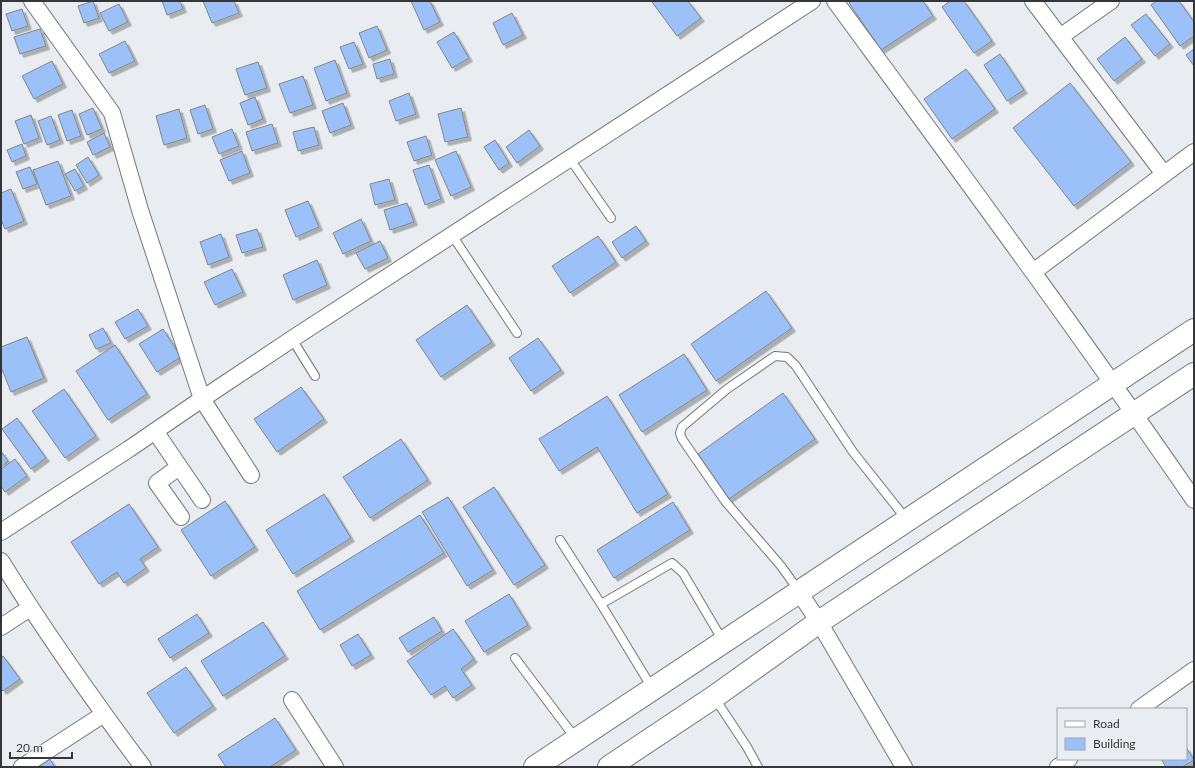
<svg xmlns="http://www.w3.org/2000/svg" width="1195" height="768" viewBox="0 0 1195 768" font-family="Lato,sans-serif">
	<style>
		.building { fill: #9cc1f8; stroke: #82858a; filter: url(#shadow) }
		.lines { fill: none; stroke-linecap: round; stroke-linejoin: round }
		.service-casing { stroke: #73767b; stroke-width: 10 }
		.minor-casing { stroke: #73767b; stroke-width: 18 }
		.secondary-casing { stroke: #73767b; stroke-width: 24 }
		.service { stroke: #fff; stroke-width: 8 }
		.minor { stroke: #fff; stroke-width: 16 }
		.secondary { stroke: #fff; stroke-width: 22 }
	</style>
	<defs>
		<filter id="shadow"><feDropShadow dx="3.5" dy="3.5" stdDeviation="0" flood-color="#0004"/></filter>
	</defs>
	<rect width="100%" height="100%" fill="#e9edf2"/>
	<path class="building" d="M93,1L99,18L84,23L78,6Z
		M162,1H180L183,9L167,15Z
		M203,1H234L239,13L212,23Z
		M411,1H430L440,22L424,30Z
		M654,1H688L701,18L677,36L652,2Z
		M851,1H923L933,16L881,50L849,3Z
		M950,1H964L992,41L974,53L942,7Z
		M1156,1H1179L1194,22V36L1180,46L1151,5Z
		M119,4L128,22L109,31L100,13Z
		M22,9L28,26L12,31L6,14Z
		M512,13L523,35L503,45L493,23Z
		M1146,14L1170,44L1155,56L1131,25Z
		M377,26L387,50L369,58L359,33Z
		M40,29L46,46L20,54L14,37Z
		M454,32L469,58L452,68L437,42Z
		M1125,37L1142,59L1114,81L1097,59Z
		M125,41L135,61L109,73L99,54Z
		M354,42L363,64L349,69L340,47Z
		M1194,49V66L1186,55Z
		M1000,54L1024,90L1007,101L984,65Z
		M390,59L394,74L377,79L373,64Z
		M335,60L347,93L326,101L314,68Z
		M52,61L63,84L34,99L22,76Z
		M258,62L267,88L245,95L236,69Z
		M966,69L995,109L952,139L924,99Z
		M303,76L313,105L290,113L279,84Z
		M1070,83L1131,162L1074,206L1013,128Z
		M409,93L416,114L396,121L389,101Z
		M255,97L263,119L248,125L240,103Z
		M343,103L351,125L330,133L322,111Z
		M205,105L213,129L198,134L190,110Z
		M93,108L102,129L87,135L79,114Z
		M461,108L468,137L445,142L438,114Z
		M179,109L187,138L164,145L156,116Z
		M72,110L81,136L67,141L58,115Z
		M31,115L39,138L24,144L15,121Z
		M51,116L60,140L47,145L38,121Z
		M272,124L278,143L252,151L246,132Z
		M314,127L319,145L298,151L293,132Z
		M232,129L239,146L219,154L212,137Z
		M529,130L540,146L517,163L506,147Z
		M104,133L110,147L93,155L87,142Z
		M426,136L432,155L414,161L407,142Z
		M495,140L509,163L499,170L484,147Z
		M22,144L26,156L12,162L7,150Z
		M242,151L250,173L229,181L220,160Z
		M456,151L471,187L451,196L435,160Z
		M88,157L99,175L87,183L76,165Z
		M58,161L71,196L46,205L33,170Z
		M429,165L441,199L425,205L413,170Z
		M30,167L37,184L23,189L16,172Z
		M75,169L84,186L75,191L65,174Z
		M389,179L395,200L375,205L370,184Z
		M11,189L24,221L5,229L1,219V193Z
		M308,201L319,227L296,237L285,210Z
		M407,203L414,222L390,230L384,210Z
		M361,219L371,241L343,254L333,233Z
		M636,226L646,241L622,258L612,242Z
		M257,229L263,247L242,253L236,235Z
		M221,234L229,257L208,265L200,242Z
		M598,236L616,262L570,293L552,266Z
		M380,241L388,258L365,269L356,253Z
		M317,260L327,285L293,300L283,275Z
		M232,269L243,292L215,305L204,282Z
		M766,291L792,328L716,381L691,344Z
		M467,305L492,342L441,377L416,340Z
		M138,309L148,326L125,339L115,322Z
		M103,328L111,343L96,349L89,335Z
		M163,329L181,357L157,372L139,344Z
		M27,337L44,378L11,392L1,367V347Z
		M538,338L561,370L531,391L509,358Z
		M115,345L147,394L108,420L76,371Z
		M684,354L707,390L642,432L619,395Z
		M301,387L324,419L277,452L254,419Z
		M64,389L96,436L65,458L32,411Z
		M783,393L815,439L729,499L698,454Z
		M607,396L668,494L637,513L597,447L559,471L539,439Z
		M17,418L46,458L31,469L2,429Z
		M401,439L428,480L370,518L343,477Z
		M1,451L8,461L1,467Z
		M15,459L27,476L5,492L1,486V469Z
		M494,487L545,565L514,585L463,507Z
		M324,494L351,538L293,574L266,530Z
		M448,497L493,570L467,586L422,512Z
		M225,501L255,547L211,576L181,530Z
		M673,502L690,530L614,578L597,550Z
		M129,504L158,547L140,559L146,568L124,583L117,572L99,584L71,542Z
		M420,515L444,553L320,630L297,591Z
		M509,594L528,625L484,652L465,621Z
		M197,614L209,633L170,658L158,639Z
		M434,617L442,631L408,652L399,638Z
		M263,622L285,656L223,696L201,661Z
		M453,629L474,659L461,669L472,685L453,698L445,686L431,695L407,661Z
		M358,634L371,655L352,666L340,645Z
		M3,656L20,679L3,691L1,689V657Z
		M186,667L213,706L174,733L147,693Z
		M275,718L296,750L270,767H226L218,755Z
		M1186,747L1194,760L1182,767H1166L1161,759H1186Z
		M49,758L55,767H37Z"/>
	<g class="lines">
		<defs>
			<path id="service" d="M570,159L611,218
				M452,235L517,333
				M292,339L315,376
				M560,540L601,604
				M799,591L781,566L725,501L682,439L680,433L682,427L727,389L775,356L787,357L796,366L853,452L907,520
				M515,658L576,739
				M652,688L601,604L672,563L683,573L723,641
				M714,697L747,747L758,767"/>
			<path id="minor" d="M32,1L112,113L140,210L202,399L251,475
				M835,1C956,166 1078,331 1194,500
				M1033,1L1164,174
				M1060,37L1111,1
				M1033,272L1194,152
				M155,431L202,500
				M179,467L157,483L181,517
				M1,532L129,449L202,399L292,339L812,1
				M1,561C45,632 93,700 143,767
				M799,592L819,622L904,767
				M1,627L30,608
				M292,700L335,767
				M1139,709L1194,670
				M22,767L104,714
				M1058,767L1069,759"/>
			<path id="secondary" d="M535,767L1194,330
				M609,767L714,697L819,622L1194,374"/>
		</defs>
		<use href="#service" class="service-casing"/>
		<use href="#minor" class="minor-casing"/>
		<use href="#secondary" class="secondary-casing"/>
		<use href="#service" class="service"/>
		<use href="#minor" class="minor"/>
		<use href="#secondary" class="secondary"/>
	</g>
	<rect width="1195" height="768" fill="none" stroke="#353639" stroke-width="4"/>
	<rect x="1057" y="708" width="130" height="52" fill="#e9edf2" stroke="#a1a4a8"/>
	<rect x="1065" y="721" width="20" height="6" fill="#ffffff" stroke="#a1a4a8"/>
	<text x="1093" y="728" font-size="12" fill="#353639">Road</text>
	<rect x="1065" y="738" width="20" height="12" fill="#9cc1f8" stroke="#a1a4a8"/>
	<text x="1093" y="748" font-size="12" fill="#353639">Building</text>
	<path d="M10 752v6h62v-6" fill="none" stroke="#353639" stroke-width="2"/>
	<text x="16" y="752" font-size="12" fill="#353639" stroke="#e9edf2" stroke-width="3" paint-order="stroke">20 m</text>
</svg>
